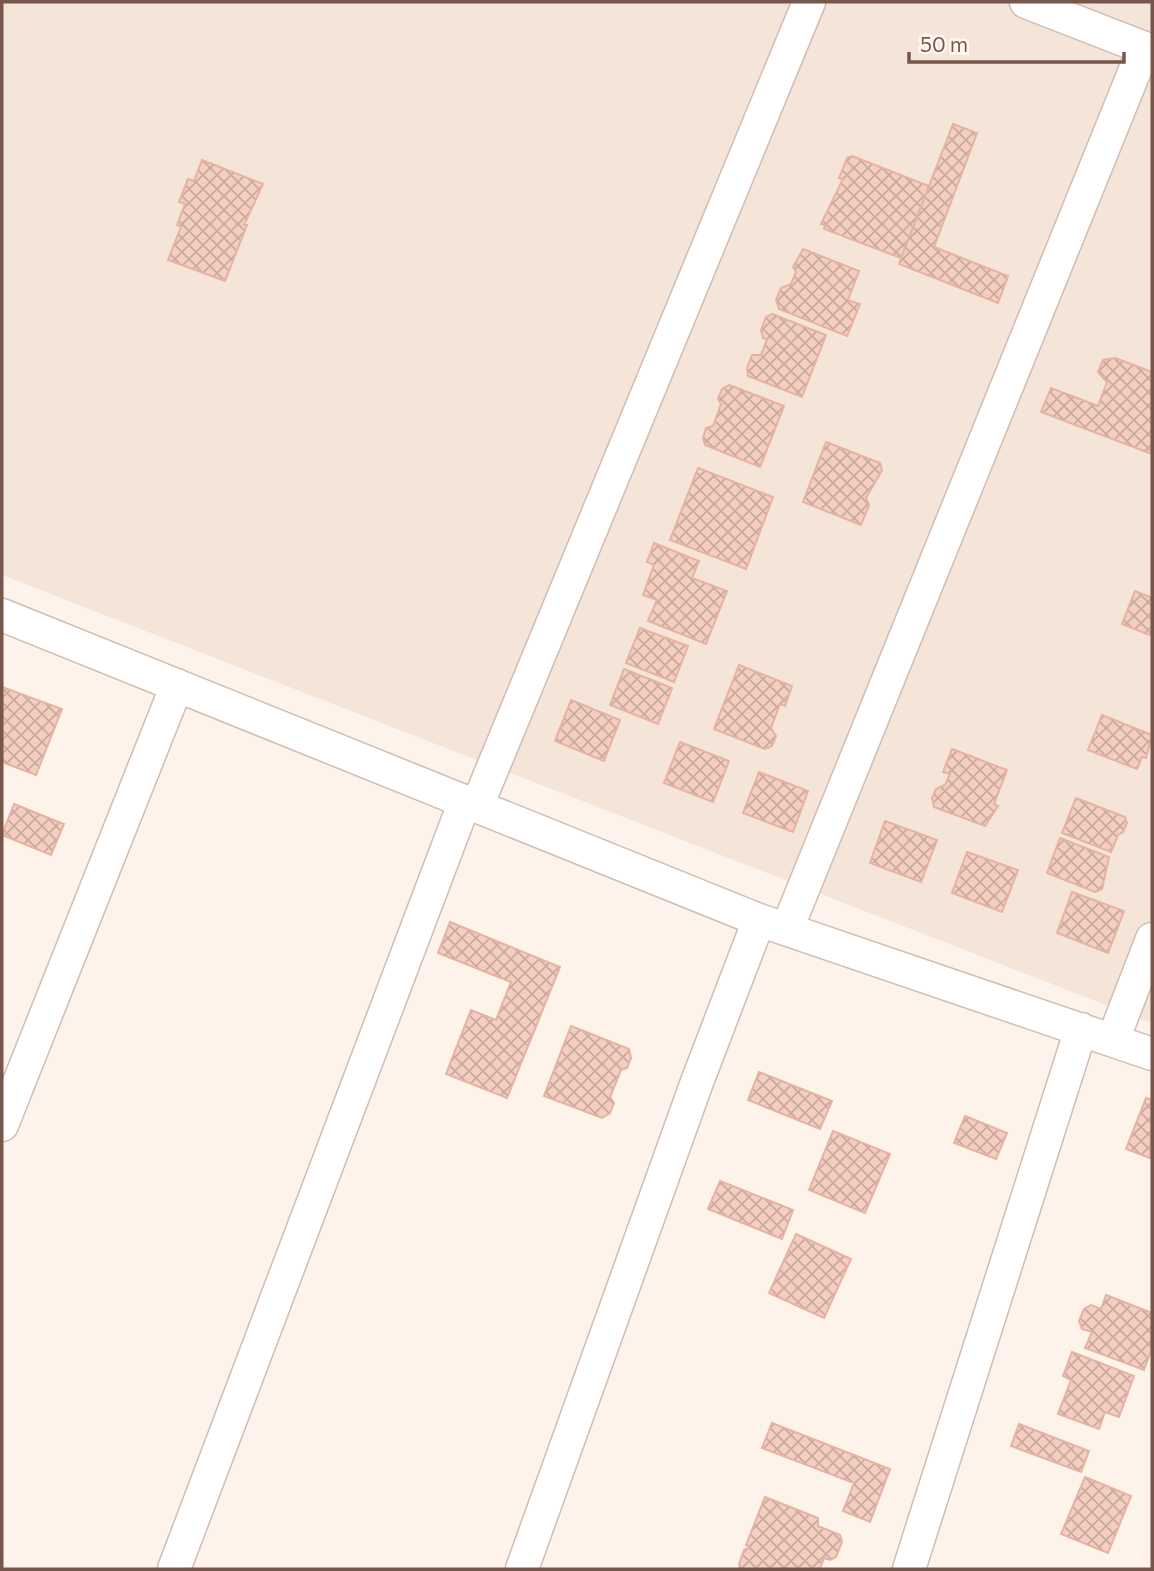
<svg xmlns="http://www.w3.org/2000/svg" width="1154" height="1571" viewBox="0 0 1154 1571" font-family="Commissioner,sans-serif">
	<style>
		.residential { fill: #f5e4d8 }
		.building { fill: url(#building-cross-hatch); stroke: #e6b2a1; stroke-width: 2 }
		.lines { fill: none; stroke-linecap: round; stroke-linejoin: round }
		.minor-casing { stroke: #d2bcb1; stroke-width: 35 }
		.minor { stroke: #fff; stroke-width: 32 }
	</style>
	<defs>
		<pattern id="building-cross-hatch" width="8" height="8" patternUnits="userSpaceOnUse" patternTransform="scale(1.75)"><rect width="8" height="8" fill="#f3cec1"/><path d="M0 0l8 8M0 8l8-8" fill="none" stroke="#caaa9f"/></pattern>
	</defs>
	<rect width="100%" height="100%" fill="#fdf3ea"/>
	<path class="residential" d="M2,2H1152V1023L2,575Z"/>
	<path class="building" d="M953,124L977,133L934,247L1008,276L998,303L899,264Z
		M852,156L929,186L901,258L824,229L825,225L821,224L843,179L839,178L847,158Z
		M202,160L263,184L244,225H247L225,281L168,260L181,227L177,225L185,204L179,202L188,179L194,181Z
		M803,249L859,271L848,300L860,304L847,336L779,309L776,300L781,288L791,284L796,272L793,267Z
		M772,314L826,335L802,397L748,376L747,368L752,355H761L767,339L763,338L761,330L766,317Z
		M1115,358L1152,372V454L1041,412L1051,388L1098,406L1107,382L1098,372L1103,360Z
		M729,385L784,406L760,467L705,445L703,438L706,428L713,426L721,404L718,399L722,389Z
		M826,442L880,463L882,470L866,498L869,505L861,525L803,502Z
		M698,468L773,497L746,569L670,540Z
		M654,543L699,561L692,578L727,591L706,644L648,621L657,600L643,595L654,565L647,562Z
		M1135,591L1152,598V636L1122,624Z
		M640,628L688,646L674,682L626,663Z
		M739,665L792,686L785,706L780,704L771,728L776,736L772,746L765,749L714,729Z
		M624,669L672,688L658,724L610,705Z
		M2,687L62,709L36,775L2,762Z
		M571,700L620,720L604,761L555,741Z
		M1102,715L1152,735L1146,758L1142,757L1137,769L1088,750Z
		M680,742L729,761L713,802L664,783Z
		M952,749L1007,770L994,804L998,806L985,826L934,807L932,798L936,789L945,785L950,774L943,772Z
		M759,772L808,791L793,832L743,813Z
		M1076,798L1125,817L1127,823L1123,832L1118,835L1111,852L1062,833Z
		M14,804L64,824L51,855L2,835Z
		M885,821L937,840L921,882L870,863Z
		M1060,838L1109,857L1102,889L1095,892L1047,873Z
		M967,852L1018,870L1002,912L952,893Z
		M1072,892L1124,911L1108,953L1057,933Z
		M450,922L560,967L507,1098L446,1074L471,1010L496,1020L511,982L438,953Z
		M571,1026L629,1049L631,1058L627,1068L621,1070L610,1097L614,1103L610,1113L602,1118L544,1096Z
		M759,1072L832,1101L820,1129L748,1100Z
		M1146,1098L1152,1100L1150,1158L1126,1149Z
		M965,1116L1007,1133L996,1159L954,1143Z
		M833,1131L890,1154L865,1213L809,1190Z
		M720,1181L793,1210L782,1239L708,1209Z
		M796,1234L851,1259L824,1318L769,1293Z
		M1106,1295L1152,1313V1348L1144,1370L1085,1348L1092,1332L1082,1329L1079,1321L1084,1309L1091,1305L1101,1309Z
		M1072,1352L1134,1376L1119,1417L1105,1412L1099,1429L1058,1414L1071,1380L1063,1376Z
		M772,1423L890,1469L870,1522L843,1511L854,1483L762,1448Z
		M1019,1424L1089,1451L1081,1472L1011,1446Z
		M1085,1477L1131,1496L1108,1553L1061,1534Z
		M765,1497L818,1518V1526L840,1535L842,1542L836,1557L830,1560L824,1558L820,1569H740L739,1564L744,1550L750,1547L746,1545Z"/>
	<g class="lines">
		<defs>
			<path id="minor" d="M1026,2L1152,51
				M2,615L759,920L1152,1054
				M477,806L809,2
				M787,929L1144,48
				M1113,1040L1152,939
				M2,1125L177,685
				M174,1569L465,801
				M522,1569L697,1082L759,920
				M909,1569L1081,1029"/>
		</defs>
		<use href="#minor" class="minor-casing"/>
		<use href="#minor" class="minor"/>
	</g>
	<rect width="1154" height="1571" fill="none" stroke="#79564c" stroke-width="7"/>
	<path d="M909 52v10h215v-10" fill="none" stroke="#79564c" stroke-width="3.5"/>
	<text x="920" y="52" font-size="21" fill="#79564c" stroke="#fff8f1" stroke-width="5" paint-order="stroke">50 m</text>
</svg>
